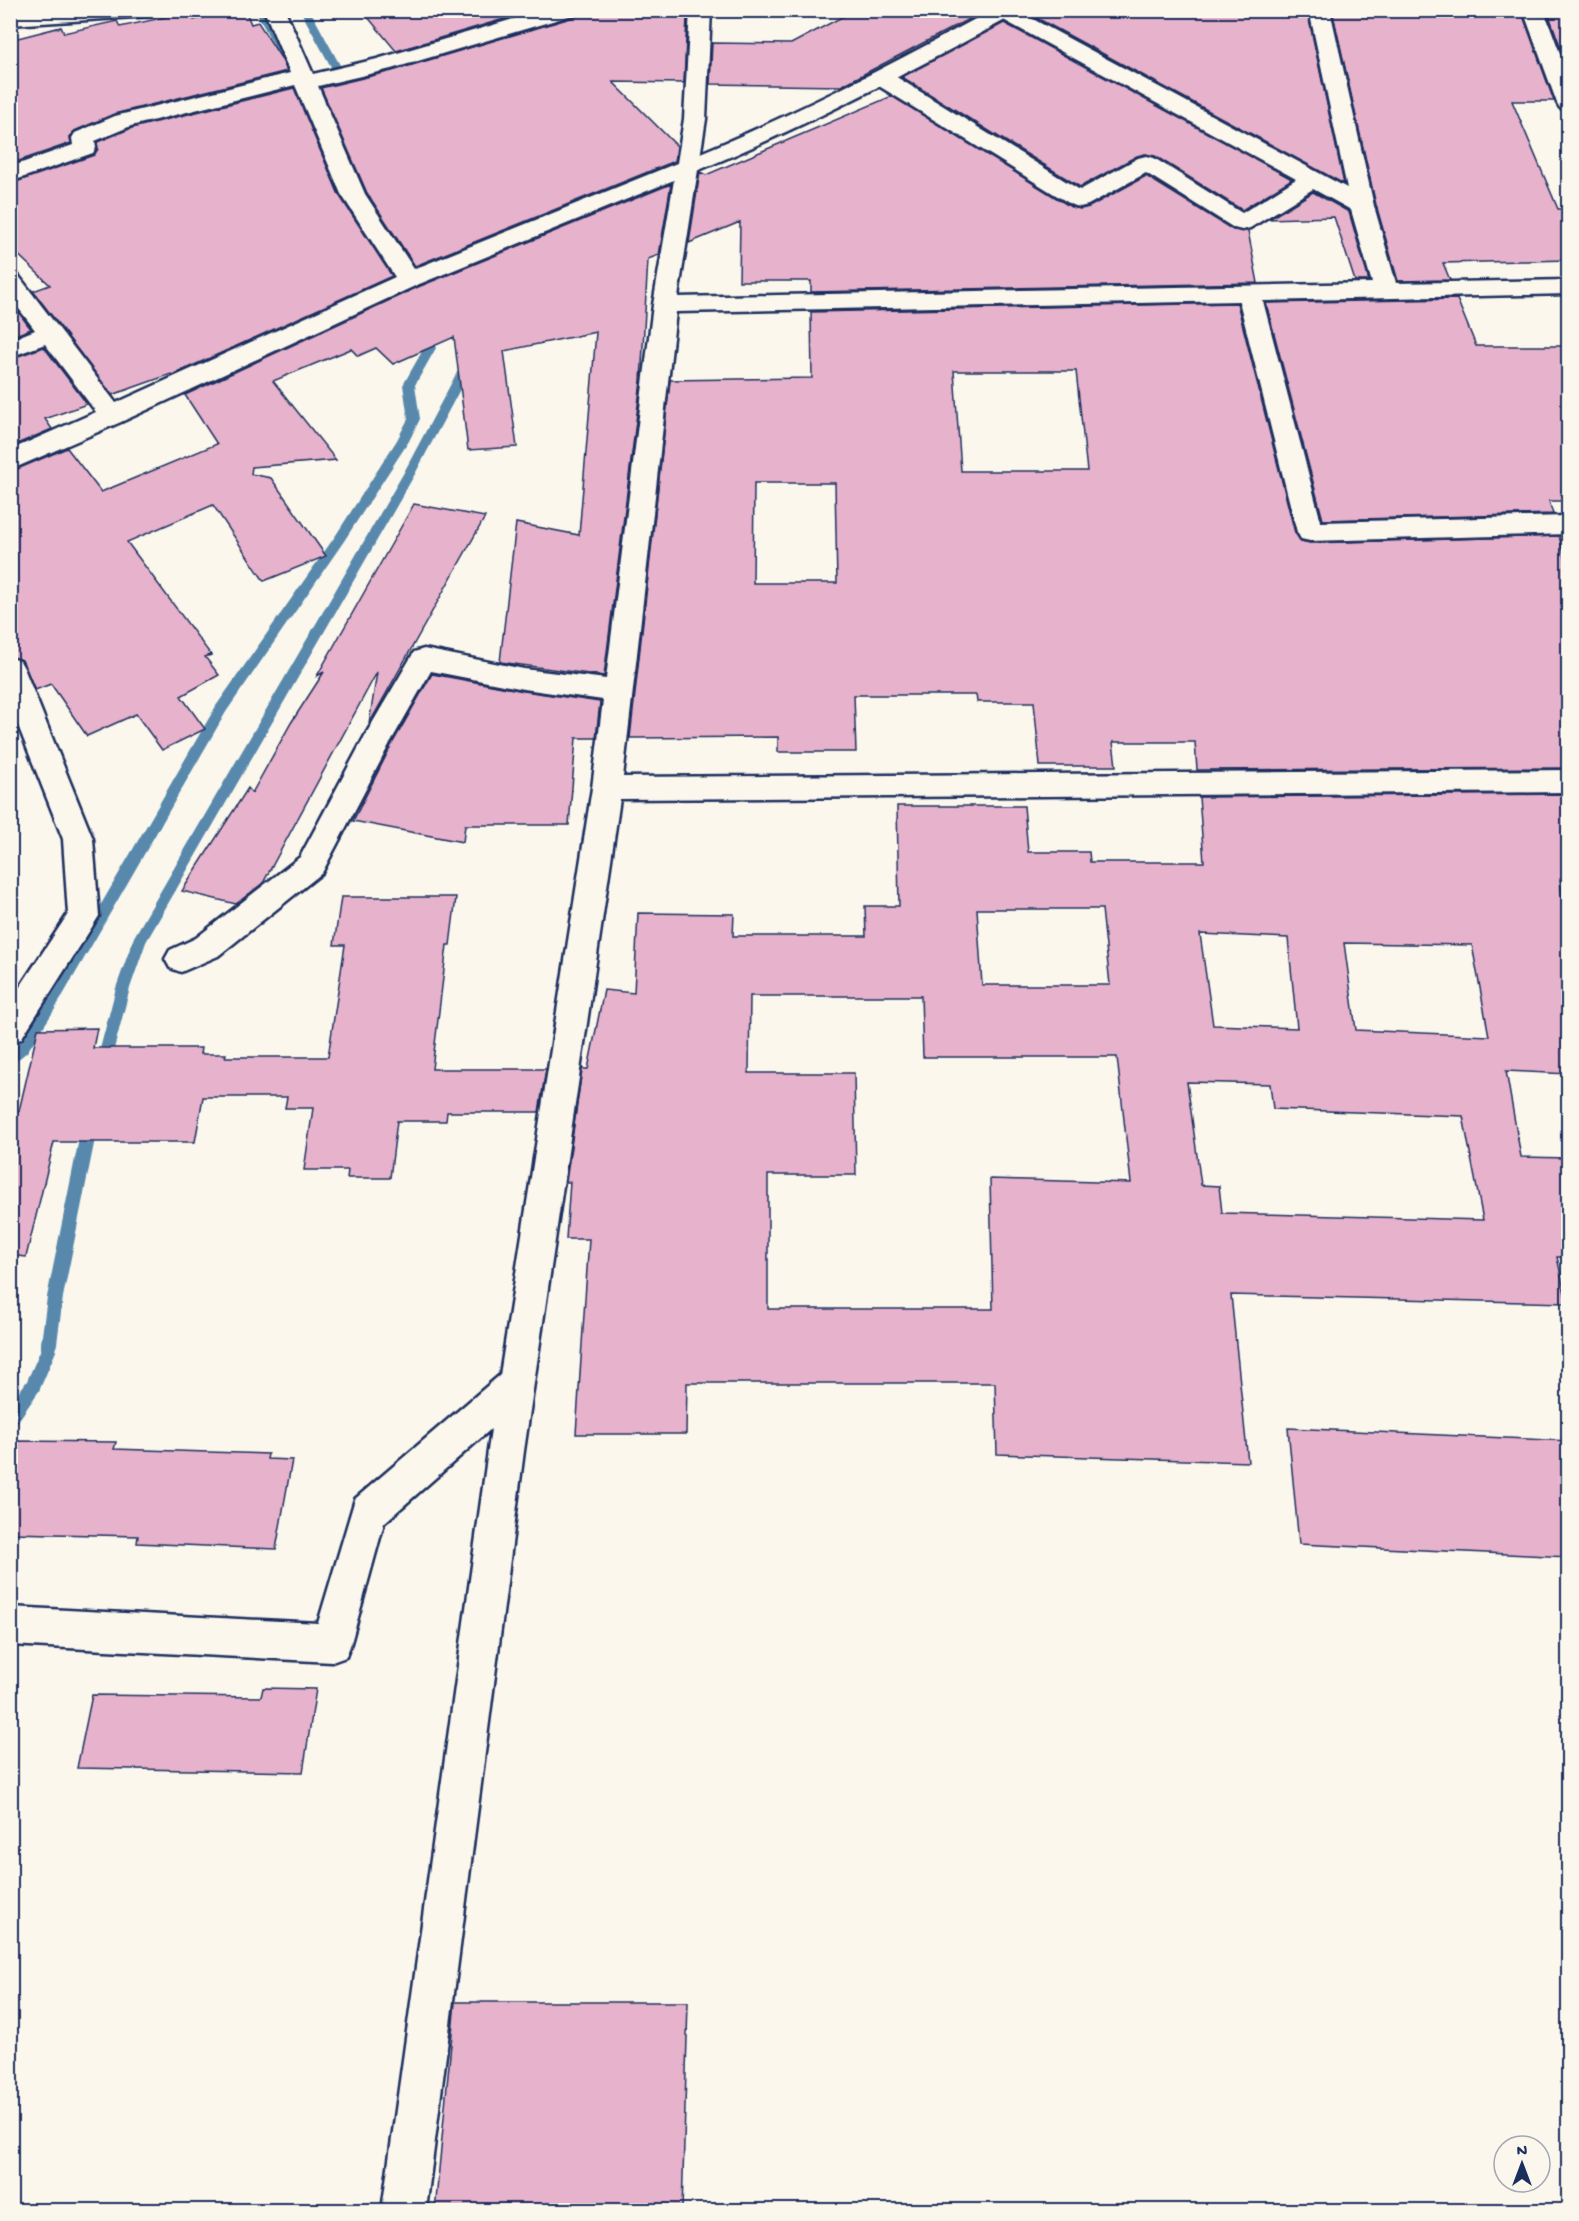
<svg xmlns="http://www.w3.org/2000/svg" width="1579" height="2221" viewBox="0 0 1579 2221" font-family="'Gochi Hand',sans-serif">
	<style>
		.lines { fill: none; stroke-linecap: round; stroke-linejoin: round }
		.stream { fill: #5889ad; fill-rule: evenodd }
		.building { fill: #e7b2cb; stroke: #1b2f5e; stroke-width: 1.5; fill-rule: evenodd }
		.minor-casing { stroke: #1b2f5e; stroke-width: 5 }
		.tertiary-casing { stroke: #1b2f5e; stroke-width: 5 }
		.minor { fill: #fbf7ec; fill-rule: evenodd }
		.tertiary { fill: #fbf7ec; fill-rule: evenodd }
	</style>
	<rect width="100%" height="100%" fill="#fbf7ec"/>
	<filter id="ink" filterUnits="userSpaceOnUse"><feTurbulence type="fractalNoise" baseFrequency=".0167" numOctaves="2"/><feDisplacementMap in="SourceGraphic" scale="12" xChannelSelector="R" yChannelSelector="G"/><feConvolveMatrix kernelMatrix="1 2 1 2 8 2 1 2 1" color-interpolation-filters="sRGB"/></filter>
	<g filter="url(#ink)">
		<g class="lines">
			<path class="stream" d="M255,10L264,11L296,69L294,71L286,69Z
				M300,10H310L359,100L358,102L349,100Z
				M404,289L409,292L436,348L415,385L420,419L409,441L344,541L226,712L55,1009L27,1052L10,1066V1050L45,1001L216,706L336,535L397,440L408,419L403,385L424,348L399,292Z
				M468,359L474,363L415,474L146,942L130,988L109,1068L107,1072L102,1074L97,1072L95,1068L116,988L134,937L403,474L462,363Z
				M90,1118L95,1119L98,1124L63,1297L56,1351L39,1391L16,1424L10,1426V1404L27,1381L40,1351L47,1297L82,1124L85,1119Z"/>
		</g>
		<path class="building" d="M237,10H245L251,24L258,22L281,58L287,71L114,114L74,131L70,137L71,143L10,164V40L61,27L64,33L117,21L120,27L189,12L194,20Z
			M362,10H534L396,51Z
			M581,10H684L687,17L684,83L613,82L677,146L675,161L415,266L367,193L321,88L392,71L577,16Z
			M855,10H986L841,86L710,84L712,43L791,44Z
			M1022,10H1307L1344,184Z
			M1332,10H1521L1554,101H1512L1558,209H1569V260L1443,263L1450,280L1398,281L1376,205Z
			M1547,10H1569V70Z
			M1004,23L1292,179L1242,210L1155,156L1145,154L1137,156L1080,187L902,77Z
			M294,88L339,195L392,276L172,375L171,374L112,395L33,291L50,285L10,247V184L94,155L98,149L97,142L132,128Z
			M892,96L1071,207L1081,209L1089,207L1146,176L1233,230L1248,231L1258,283L811,292V281H739L740,222L689,243L700,172L706,175Z
			M671,184L659,255L648,259L641,381L604,676L500,662L516,523L579,535L596,332L504,351L517,447L468,450L454,337L393,364L376,348L358,356L351,349L273,381L336,460L252,467L251,474L271,478L326,556L264,581L213,505L127,542L211,655L205,657L219,675L181,696L205,729L162,750L136,714L87,736L51,684L35,690L22,660L10,656V472L67,448L101,492L217,444L185,395L418,287Z
			M1313,192L1349,212L1369,281H1355L1334,217L1269,219Z
			M1457,299L1476,346H1569V501H1549L1553,514L1323,520L1266,303Z
			M10,301L31,329L10,337Z
			M1237,303L1295,533L1301,541L1310,543L1559,536L1569,571V768L1197,770L1195,742H1113L1116,766H1040L1034,702H977L976,695H854L856,752H778V737L630,738L670,380L812,378L811,312ZM954,371H1076L1087,471H961ZM754,483H835L837,583H753Z
			M44,347L87,404L45,419L52,429L10,447V359Z
			M414,504L485,517L369,724L377,672L263,883L236,904L182,891L248,788L252,793L291,723L324,672L317,676Z
			M432,674L524,691L600,702L596,738H576L569,825H465L463,842L353,821L392,744Z
			M1569,794V880L1560,879L1569,958V1074L1506,1071L1521,1157L1569,1158V1257H1557L1567,1303L1231,1295L1248,1462L997,1454L995,1383H687L686,1434H576L589,1239H566L570,1182H566L582,1069H588L604,990L634,993L638,913L734,914L733,936H866L865,906H899L897,806H1024L1028,852H1089L1090,862H1204L1199,797ZM977,909H1102L1110,985H982ZM1200,934L1288,938L1297,1028L1213,1025ZM1344,943L1472,945L1489,1036L1356,1030ZM750,996H921L923,1057H1117L1131,1183L990,1179L993,1309H768V1175H856L854,1073H749ZM1187,1082L1270,1084L1273,1109L1463,1116L1483,1220L1222,1213L1219,1186L1201,1185Z
			M341,897H456L450,945H447L432,1069H546L539,1112H447L446,1121H397L390,1178H347L348,1170H304L313,1108H285L287,1097H203L195,1142H54L26,1257L10,1255V1111H19L38,1029L97,1028L93,1048H201L200,1054H226L225,1057H328L345,945H334Z
			M1288,1428L1569,1441V1557L1299,1544Z
			M17,1441L116,1442L114,1449L268,1454L267,1459L292,1460L276,1549L137,1543L138,1536L10,1533V1467Z
			M263,1688L316,1689L303,1772L77,1768L92,1695L261,1697Z
			M455,2002H688L682,2211H435Z"/>
		<g class="lines">
			<defs>
				<path id="minor" d="M44,10H161L158,14L151,16L10,25V13Z
					M264,10H285L313,74L377,59L544,10H579L576,14L391,69L318,86L365,194L414,269L677,163L684,119L690,10H711L706,119L678,297L1372,283L1351,210L1313,189L1250,228L1242,230L1234,228L1146,173L1088,205L1080,207L1072,205L874,83L871,78L874,73L882,71L890,73L1080,190L1138,158L1146,156L1154,158L1242,213L1296,179L998,17L994,13L996,10H1016L1347,188L1309,10H1330L1374,206L1396,283L1568,280V294L1263,301L1321,522L1568,516V534L1310,541L1301,539L1297,532L1239,301L676,312L623,777L1568,770V792L620,799L524,1451L426,2210H382L491,1429L384,1523L351,1643L346,1657L332,1662L10,1645V1607L318,1623L355,1499L500,1375L592,788L603,700L524,689L431,671L390,743L322,873L218,956L181,972L170,968L165,959L170,950L196,938L300,857L367,732L414,652L424,649L524,669L606,679L653,305L674,180L417,285L121,422L10,470V450L96,412L45,344L10,357V340L35,330L10,297V273L18,275L116,403L395,277L341,194L295,85L131,126L95,141L96,148L93,153L10,182V167L73,145L72,138L75,133L115,116L290,73Z
					M1523,10H1544L1568,75V109L1560,108L1557,103Z
					M10,658L20,661L24,668L93,839L99,916L21,1039L10,1043V1002L68,914L63,839L10,705Z"/>
				<path id="tertiary" d="M992,10H1019L1016,14C911,71 805,127 694,172L686,174L678,172L675,167L678,162C786,119 889,66 992,10Z"/>
			</defs>
			<use href="#minor" class="minor-casing"/>
			<use href="#tertiary" class="tertiary-casing"/>
			<use href="#minor" class="minor"/>
			<use href="#tertiary" class="tertiary"/>
		</g>
	</g>
	<rect width="1579" height="2221" fill="none" stroke="#fbf7ec" stroke-width="36"/>
	<rect x="18" y="18" width="1543" height="2185" fill="none" stroke="#1b2f5e" stroke-width="2" filter="url(#ink)"/>
	<g transform="translate(1522 2164)"><circle r="28" fill="#fbf7ec" stroke="#a1a7b3" stroke-width="1.5"/>
	<path d="M0-4.5L10 22L0 15L-10 22Z" fill="#1b2f5e"/>
	<text y="-9" font-size="16" font-weight="bold" text-anchor="middle" fill="#1b2f5e">N</text>
	</g>
</svg>
